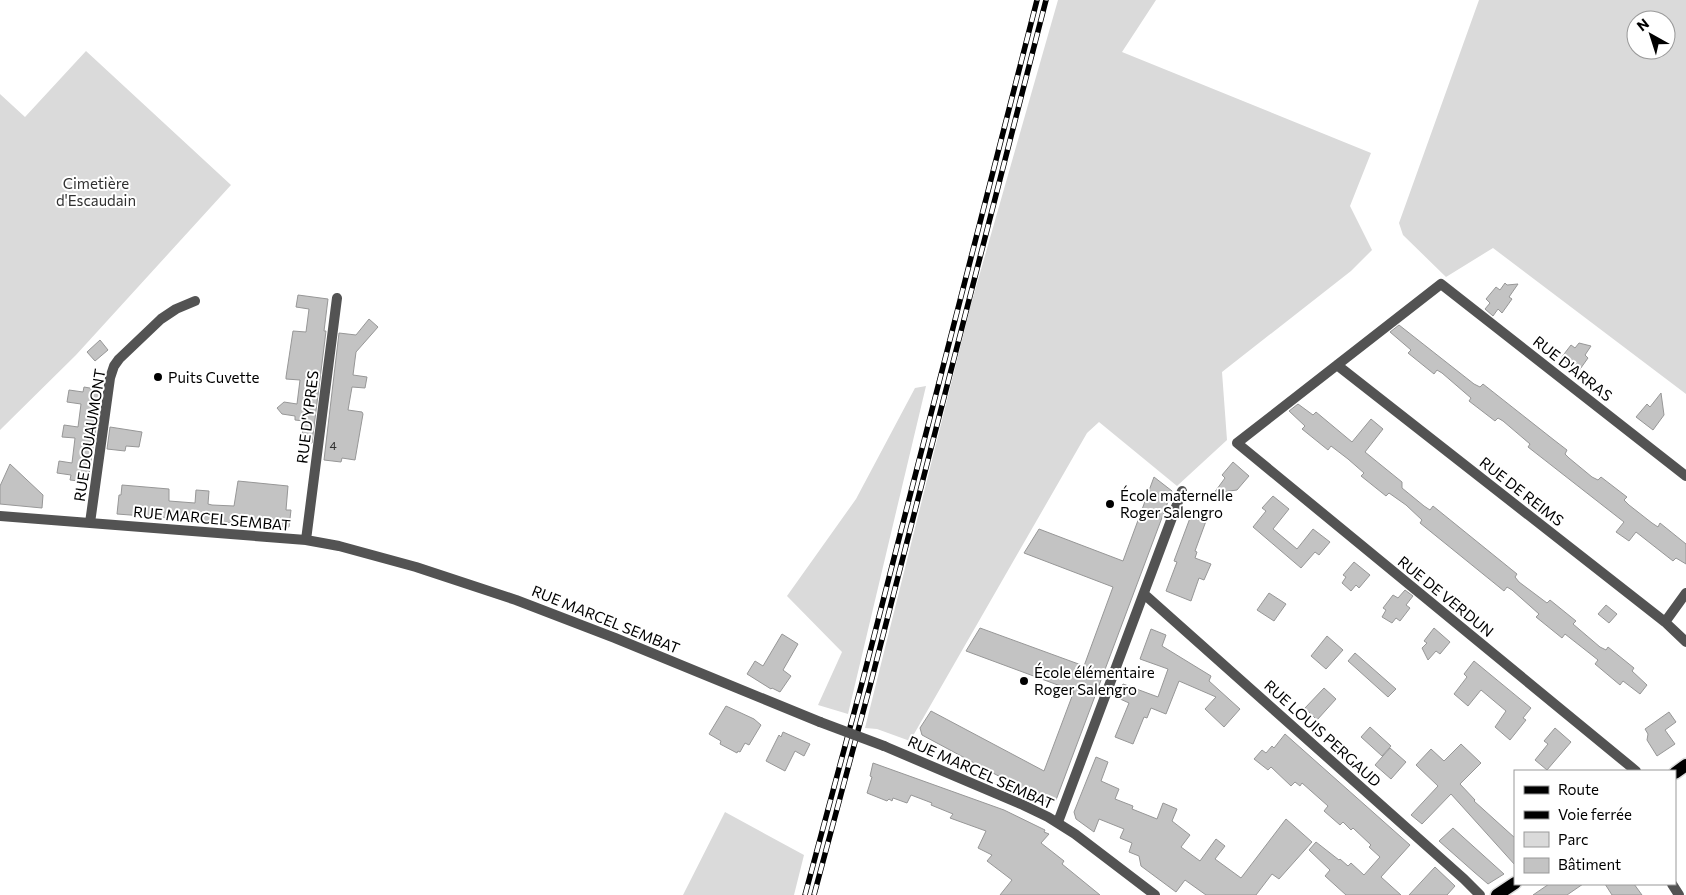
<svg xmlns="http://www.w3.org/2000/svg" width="1686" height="895" viewBox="0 0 1686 895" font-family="Commissioner,sans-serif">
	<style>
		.green { fill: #dadada; fill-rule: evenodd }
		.building { fill: #c3c3c3; stroke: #979797 }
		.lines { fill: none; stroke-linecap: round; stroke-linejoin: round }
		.primary-casing { stroke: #dbdbdb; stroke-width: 15 }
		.street { stroke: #535353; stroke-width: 10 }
		.primary { stroke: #000; stroke-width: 12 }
		.rail-casing { stroke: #000; stroke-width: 5.5 }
		.rail { stroke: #fff; stroke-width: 4; stroke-dasharray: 11; stroke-linecap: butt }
		.street-bridge { stroke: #535353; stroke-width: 10 }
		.poi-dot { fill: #000; stroke: #fff; stroke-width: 2 }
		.labels { text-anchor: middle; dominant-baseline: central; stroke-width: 4; stroke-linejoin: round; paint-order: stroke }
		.number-label { font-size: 12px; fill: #313131 }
		.park-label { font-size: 15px; fill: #313131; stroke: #fff }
		.street-label { font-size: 15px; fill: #000; stroke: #fff }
		.poi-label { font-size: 15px; fill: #000; stroke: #fff; text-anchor: start }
	</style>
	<rect width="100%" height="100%" fill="#fff"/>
	<path class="green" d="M1058,0H1156L1122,52L1371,153L1350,206L1372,250L1351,271L1222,372L1227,440L1177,486L1099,422L1087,433L910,741L877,729L865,728L970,308Z
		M1479,0H1686V394L1493,248L1446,277L1403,235L1399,223ZM1636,20H1666V50H1636Z
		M86,51L231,185L76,355L0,430V94L25,117Z
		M926,386L848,714L818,705L842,652L787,596L856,499L915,388Z
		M725,812L804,855L794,895H683Z"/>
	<path class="building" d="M1505,283L1507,285L1518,284L1509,297L1512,299L1502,313L1498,309L1493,316L1485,309L1490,303L1486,299L1496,287L1500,290Z
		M298,295L328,299L324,331H326L312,443L301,442L304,421L295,420V416L282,414L277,408L284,402L297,404L300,380L286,379V377L293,331L306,332L309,309L296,307Z
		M369,319L378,327L356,352L353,375L367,377L365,388L352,387L348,410L362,412L363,414L355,460L342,458L341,462L324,460L339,333L356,335Z
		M1399,325L1474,384L1480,387L1483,384L1554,440L1567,450L1565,454L1569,458L1592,477L1598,480L1601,477L1627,497L1624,500L1629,505L1652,523L1658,527L1660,523L1686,544V564L1676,558L1673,561L1636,532L1629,541L1616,532L1624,522L1528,447L1530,444L1503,421L1498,418L1495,421L1469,401L1471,398L1442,373L1437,370L1434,374L1408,353L1411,350L1390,332Z
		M100,340L108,350L95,361L87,352Z
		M1579,343L1591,346L1585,355L1588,358L1578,372L1561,358L1571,345L1575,348Z
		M84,387L101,390L88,482L70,480L71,475L57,473L59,461L72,463L75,438L62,437L64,425L78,427L81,404L67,402L69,390L83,392Z
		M1661,393L1664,415L1653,430L1636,417L1647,404L1650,407Z
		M1298,404L1313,415L1316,412L1352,442L1371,419L1383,429L1365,452L1402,482V488L1424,506L1430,510L1433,506L1517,574L1515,577L1519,582L1547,603L1550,600L1576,621L1573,624L1600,647L1606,650L1608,647L1634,668L1632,671L1647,685L1640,694L1623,681L1620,685L1595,664L1598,660L1593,656L1565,634L1562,638L1536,617L1539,614L1512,590L1507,587L1504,591L1420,523L1422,520L1406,505L1389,493L1386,496L1361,476L1364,473L1348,459L1331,446L1328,450L1302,429L1305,426L1289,411Z
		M110,427L142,432L139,447L126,446L125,451L107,449Z
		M1233,462L1249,476L1237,490L1214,493L1225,478L1222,475Z
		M10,464L43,495L42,508L0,504V486Z
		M1154,477L1172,491L1056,800L1049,803L922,735L920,728L931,711L1044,771L1074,691L966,651L980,628L1084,666L1113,587L1024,553L1039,529L1123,561Z
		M238,481L288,486L286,510H291L289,527L117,514L119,495H121L122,485L169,489V501L195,503L196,490L209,491L208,504L212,505L234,506Z
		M1273,496L1289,509L1273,529L1297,549L1313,529L1330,542L1319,555L1315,552L1301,568L1253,527L1266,511L1262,508Z
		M1193,510L1206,521L1195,551L1197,552L1195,558L1211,564L1204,580L1199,578L1191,601L1166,591L1177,562L1174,561Z
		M1354,562L1370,575L1359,588L1356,585L1351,591L1342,583L1346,577L1343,575Z
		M1405,590L1413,596L1406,605L1410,608L1400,621L1396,618L1392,623L1382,617L1386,610L1383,608L1393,595L1398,598Z
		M1269,593L1286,604L1274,621L1257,610Z
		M1606,605L1617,614L1609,623L1598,614Z
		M1434,628L1450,642L1440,654L1436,651L1428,660L1422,648L1427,643L1424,641Z
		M1151,629L1166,635L1162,646L1211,676L1209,681L1240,709L1224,727L1205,709L1216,697L1179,681L1166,714L1151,708L1147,718L1144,717L1133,744L1115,737L1129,703L1118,698L1123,684L1158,697L1168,669L1140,659Z
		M782,634L798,644L783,670L791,676L780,692L772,688L771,689L747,674L755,661L763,666Z
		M1327,636L1343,650L1326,669L1311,656Z
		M1355,653L1396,689L1388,697L1348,661Z
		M1474,661L1531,708L1523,718L1526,720L1510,740L1495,727L1506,711L1481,690L1468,706L1454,694L1467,677L1464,674Z
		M1324,688L1336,699L1317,720L1305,708Z
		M726,706L754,719L761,725L749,745L745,743L740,752L738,751L737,753L720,744L721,741L709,734Z
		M1669,712L1676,722L1665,730L1675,744L1657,756L1647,740L1648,734L1645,729Z
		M1370,727L1391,746L1382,756L1361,737Z
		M1555,728L1571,742L1547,770L1535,760L1548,744L1544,741Z
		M783,732L810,744L804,756L795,751L785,771L766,761L779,735L781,737Z
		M1285,734L1410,845L1381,877L1401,895H1346L1325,876L1330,870L1309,850L1316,842L1339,860L1340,859L1348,866L1351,863L1364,875L1380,857L1369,847L1371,845L1353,828L1351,830L1343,822L1340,825L1324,811L1328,806L1302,783L1300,786L1295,782L1291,786L1271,767L1268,770L1254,759L1262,750L1266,753L1272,746L1274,748Z
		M1461,744L1481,763L1460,784L1475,800L1474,801L1515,838V865L1451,794L1422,824L1411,815L1438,786L1416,765L1431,749L1444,761Z
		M1390,748L1406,762L1391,779L1375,765Z
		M1096,757L1108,762L1101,781L1119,789L1115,799L1133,806L1132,809L1157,819L1163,803L1177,809L1172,821L1190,835L1181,847L1200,861L1216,839L1225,846L1215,859L1241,878L1286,819L1312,842L1279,879L1272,874L1256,895H1206L1185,880L1176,892L1141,866L1139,856L1129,852L1132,843L1120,838L1124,829L1099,819L1094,832L1076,819L1074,812Z
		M873,763L1004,810L1045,830L1044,832L1049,834L1041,843L1064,861L1062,864L1100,895H1000L1012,880L987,861L992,855L978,848L986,831L950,818L953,814L931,805L932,803L911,795L907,803L893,798L892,801L889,799L887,801L867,793L872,777L870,776Z
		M1453,828L1504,874L1488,884L1474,872L1439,841Z
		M1435,867L1455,886L1447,895H1409Z
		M1549,884H1583L1567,895H1533Z
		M1605,884H1634L1642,895H1612Z"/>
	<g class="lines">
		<defs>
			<path id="primary" d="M1675,773L1686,765
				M1497,895L1515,883"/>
		</defs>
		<use href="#primary" class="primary-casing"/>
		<path class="street" d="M1337,365L1665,622L1686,642
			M0,516L306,540L339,546L416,567L516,600L615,638L820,722
			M90,523L110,378L114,366L119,359L161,319L176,309L195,301
			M306,540L337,298
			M1144,594L1464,879L1480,895
			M1665,622L1686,593
			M884,746L1023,805L1048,817L1075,834L1155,895
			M1636,771L1237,443L1441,284L1686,476
			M1058,822L1182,491
			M1672,884L1679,895"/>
		<use href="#primary" class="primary"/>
		<defs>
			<path id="rail" d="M805,895L862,683L1037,0
				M814,895L870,686L1046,0"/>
		</defs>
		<use href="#rail" class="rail-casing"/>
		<use href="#rail" class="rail"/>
		<path class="street-bridge" d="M820,722L884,746"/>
	</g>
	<g class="poi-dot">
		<circle cx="158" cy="377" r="5"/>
		<circle cx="1110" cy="504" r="5"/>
		<circle cx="1024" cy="681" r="5"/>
	</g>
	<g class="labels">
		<g class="number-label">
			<text x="333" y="445">4</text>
		</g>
		<g class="park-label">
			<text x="96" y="183">Cimetière<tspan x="96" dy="17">d'Escaudain</tspan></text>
		</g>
		<g class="street-label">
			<text transform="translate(1573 368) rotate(38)">RUE D'ARRAS</text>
			<text transform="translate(307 417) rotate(-83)">RUE D'YPRES</text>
			<text transform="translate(89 435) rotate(-81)">RUE DOUAUMONT</text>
			<text transform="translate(1522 491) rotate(38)">RUE DE REIMS</text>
			<text transform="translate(212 518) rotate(5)">RUE MARCEL SEMBAT</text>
			<text transform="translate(1446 596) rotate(39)">RUE DE VERDUN</text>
			<text transform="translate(606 619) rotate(22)">RUE MARCEL SEMBAT</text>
			<text transform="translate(1323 733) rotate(42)">RUE LOUIS PERGAUD</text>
			<text transform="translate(981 772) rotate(24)">RUE MARCEL SEMBAT</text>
		</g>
		<g class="poi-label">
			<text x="168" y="377">Puits Cuvette</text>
			<text x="1120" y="495">École maternelle<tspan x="1120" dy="17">Roger Salengro</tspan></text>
			<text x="1034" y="672">École élémentaire<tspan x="1034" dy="17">Roger Salengro</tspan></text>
		</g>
	</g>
	<rect x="1514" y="770" width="162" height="115" fill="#ffffff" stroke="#999999"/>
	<rect x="1524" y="786" width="25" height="8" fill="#000000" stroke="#999999"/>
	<text x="1558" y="795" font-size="15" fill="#000000">Route</text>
	<rect x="1524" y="811" width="25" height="8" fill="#000000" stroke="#999999"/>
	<text x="1558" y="820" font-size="15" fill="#000000">Voie ferrée</text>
	<rect x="1524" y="832" width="25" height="15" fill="#dadada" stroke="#999999"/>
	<text x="1558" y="845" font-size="15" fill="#000000">Parc</text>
	<rect x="1524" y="858" width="25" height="15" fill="#c3c3c3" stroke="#999999"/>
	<text x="1558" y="870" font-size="15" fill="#000000">Bâtiment</text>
	<g transform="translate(1651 35) rotate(321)"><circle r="24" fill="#ffffff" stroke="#999999"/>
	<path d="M0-4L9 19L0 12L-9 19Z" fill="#000000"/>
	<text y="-8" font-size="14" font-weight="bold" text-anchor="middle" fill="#000000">N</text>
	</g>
</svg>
